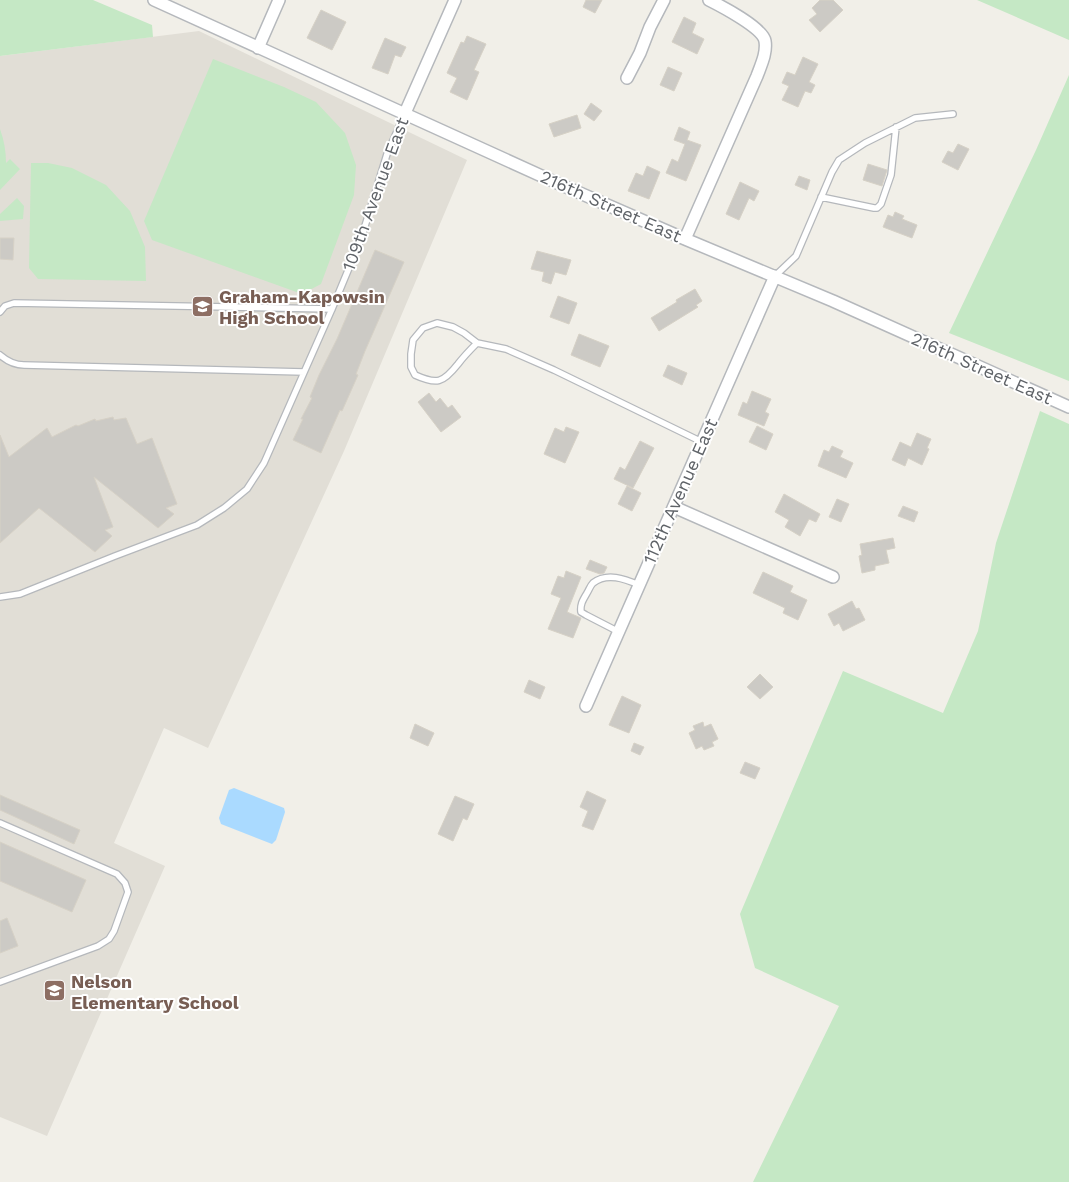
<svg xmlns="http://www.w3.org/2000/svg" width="1069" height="1182" viewBox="0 0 1069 1182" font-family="'Work Sans',sans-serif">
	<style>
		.education { fill: #e1ded6 }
		.green { fill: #c5e8c5 }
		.water { fill: #aadaff }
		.building { fill: #cccac5; stroke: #d6d1c6 }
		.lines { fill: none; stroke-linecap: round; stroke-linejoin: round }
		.lane-casing { stroke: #b5b8bc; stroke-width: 8 }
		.street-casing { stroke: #b5b8bc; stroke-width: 14 }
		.lane { stroke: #fff; stroke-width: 5.5 }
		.street { stroke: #fff; stroke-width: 11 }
		.labels { text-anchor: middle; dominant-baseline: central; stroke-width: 4; stroke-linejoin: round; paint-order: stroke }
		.street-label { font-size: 18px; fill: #5f6368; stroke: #fff }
		.education-label { font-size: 18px; font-weight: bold; fill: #785e54; stroke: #fff; text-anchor: start }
	</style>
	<rect width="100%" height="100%" fill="#f1efe8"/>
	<path class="education" d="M199,31L467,160L344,451L208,748L164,728L114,843L165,866L47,1136L0,1117V56Z"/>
	<path class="green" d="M0,0H93L152,25L153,37L0,56Z
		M977,0H1069V40Z
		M213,59L284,87L316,102L345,133L356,165L354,195L321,284L302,294L152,240L144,221Z
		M1069,75V381L949,333L1036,150Z
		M0,129C4,140 6,151 6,163L10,159L20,169L0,190Z
		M31,163H48L72,168L106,185L130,211L145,247L146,281L38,279L29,268Z
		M17,198L24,206L23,219L0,221V214Z
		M1040,411L1069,424V1182H753L839,1006L755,968L740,914L843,671L943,713L978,631L996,543Z"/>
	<path class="water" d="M234,788L284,808L285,812L276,840L272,844L221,824L219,818L229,790Z"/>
	<path class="building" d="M586,0H602L595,13L583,7Z
		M820,0H833L843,10L820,32L809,20L817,14L812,8Z
		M321,10L346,22L332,50L307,38Z
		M684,17L696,23L692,33L704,39L697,54L672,42Z
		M467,36L486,44L474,70L479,72L467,100L450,92L457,78L447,73L461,42L464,43Z
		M385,38L406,47L401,57L395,55L388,74L372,68Z
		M803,57L818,64L809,82L815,85L811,93L805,91L798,107L782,100L789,86L782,83L787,72L795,75Z
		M668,67L682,73L674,91L660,85Z
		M591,103L602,111L594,121L584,114Z
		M577,115L581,128L554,137L549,124Z
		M679,127L690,132L687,140L701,145L686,181L666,173L672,159L678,162L685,144L674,140Z
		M958,144L969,149L958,170L942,162L948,151L953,153Z
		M868,164L887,170L882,186L863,180Z
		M647,166L660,172L649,199L628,191L636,173L643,176Z
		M799,176L810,180L807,190L795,185Z
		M740,182L759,191L754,201L749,198L739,220L726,214Z
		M895,212L904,216L902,219L917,225L912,238L883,227L888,215L893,217Z
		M0,238H14L13,260L0,259Z
		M375,250L404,262L365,351L356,374L358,375L342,411L340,410L321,453L293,440L303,419H301L312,398L310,397L319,375L337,339Z
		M537,251L571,260L566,275L555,272L551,284L542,281L544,272L531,269Z
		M695,289L702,301L696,305L698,307L659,331L651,318L677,302L676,300Z
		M558,296L577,303L569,324L550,317Z
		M579,334L609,346L600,367L571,355Z
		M668,365L687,373L682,385L663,376Z
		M752,391L771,399L765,412L769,414L764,426L738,415L743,402L747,404Z
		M429,393L436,402L440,398L448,408L452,405L461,417L441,432L418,402Z
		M113,417L114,420L126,418L137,444L152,438L177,504L166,508L174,514L158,528L94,477L113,527L105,530L112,536L95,552L39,508L0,543V435L9,457L47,428L52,437L76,425L78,426L95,419L96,421Z
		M757,426L773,434L766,450L749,442Z
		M566,427L579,432L565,463L544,454L555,428L564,432Z
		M917,433L931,439L927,448L929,449L922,465L908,458L905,466L892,460L900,442L911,447Z
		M640,441L654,448L633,488L614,479L620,467L625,470Z
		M832,446L843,451L840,457L853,463L846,478L818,466L824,450L829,452Z
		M627,486L641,493L632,511L618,504Z
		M784,494L820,514L816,522L809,519L800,536L785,527L789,520L775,512Z
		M837,499L849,504L841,522L829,517Z
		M903,506L918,512L914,522L898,516Z
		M893,538L895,548L886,550L889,563L875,566V570L862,573L859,556L862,555L860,544Z
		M590,560L607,567L604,573L600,574L586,569Z
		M566,571L581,577L567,612L581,618L573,638L548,629L561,598L551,594L558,576L564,578Z
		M763,572L793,586L790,592L807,600L798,620L783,613L785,608L753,593Z
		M852,601L856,609L859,608L865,620L843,631L839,623L834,626L828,614Z
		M760,674L773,687L760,699L747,687Z
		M529,680L545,687L540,699L524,692Z
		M622,696L641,705L629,733L609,725Z
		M703,722L704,727L711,724L718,739L712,742L714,746L704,750L702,746L696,749L689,733L695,730L693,726Z
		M415,724L434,733L428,746L410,738Z
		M634,743L644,747L640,755L631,751Z
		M745,762L760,768L755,779L740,773Z
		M587,791L606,800L593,830L582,826L588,811L580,807Z
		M0,795L80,830L74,844L0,810Z
		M455,796L474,804L467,820L463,818L453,841L438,834Z
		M0,842L86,880L72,912L0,881Z
		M7,918L18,946L0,953V921Z"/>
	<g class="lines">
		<defs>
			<path id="lane" d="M821,197L874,208H877L881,204L891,175L896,127
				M775,276L796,256L832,172L839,160L865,143L915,118L953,114
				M0,312L5,306L14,303L332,309
				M477,343L464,333L453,327L437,323L423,328L413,340L411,354V367L415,375C437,385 443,383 458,364C464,356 470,350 477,343L506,349L554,370L702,442
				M0,355C7,361 14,365 24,365L304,372
				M0,597L20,594L115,556L197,525L224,508L247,489L264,463L332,309L361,239L387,154L405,113
				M619,632L586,615L581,612C580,604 583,600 587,593C589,590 590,586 593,583C607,572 625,579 639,585
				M0,823L117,874L125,883L128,892L114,931L109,939L98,946L0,982"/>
			<path id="street" d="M154,0L557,183L685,239L833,301L1069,407
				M258,48L279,0
				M627,78L640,53L650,27L664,0
				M405,113L455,0
				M685,239L757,76C761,65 767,53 765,41C763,28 721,6 709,0
				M674,507L833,577
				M586,706L775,276"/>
		</defs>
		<use href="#lane" class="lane-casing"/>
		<use href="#street" class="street-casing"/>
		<use href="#lane" class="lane"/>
		<use href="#street" class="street"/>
	</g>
	<defs>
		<symbol id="school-square" viewBox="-11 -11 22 22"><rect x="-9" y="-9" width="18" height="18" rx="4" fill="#8d6e63" stroke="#fff"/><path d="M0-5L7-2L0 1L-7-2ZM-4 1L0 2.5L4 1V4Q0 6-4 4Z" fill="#fff"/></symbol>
	</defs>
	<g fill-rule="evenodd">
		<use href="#school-square" x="190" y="294" width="25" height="25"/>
		<use href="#school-square" x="42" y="978" width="25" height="25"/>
	</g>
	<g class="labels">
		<g class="street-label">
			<text transform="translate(375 194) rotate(-70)">109th Avenue East</text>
			<text transform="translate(611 206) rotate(24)">216th Street East</text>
			<text transform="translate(982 368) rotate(24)">216th Street East</text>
			<text transform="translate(680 491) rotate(-66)">112th Avenue East</text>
		</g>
		<g class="education-label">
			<text x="219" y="296">Graham-Kapowsin<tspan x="219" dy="21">High School</tspan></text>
			<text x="71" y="981">Nelson<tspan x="71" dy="21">Elementary School</tspan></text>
		</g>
	</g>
</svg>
